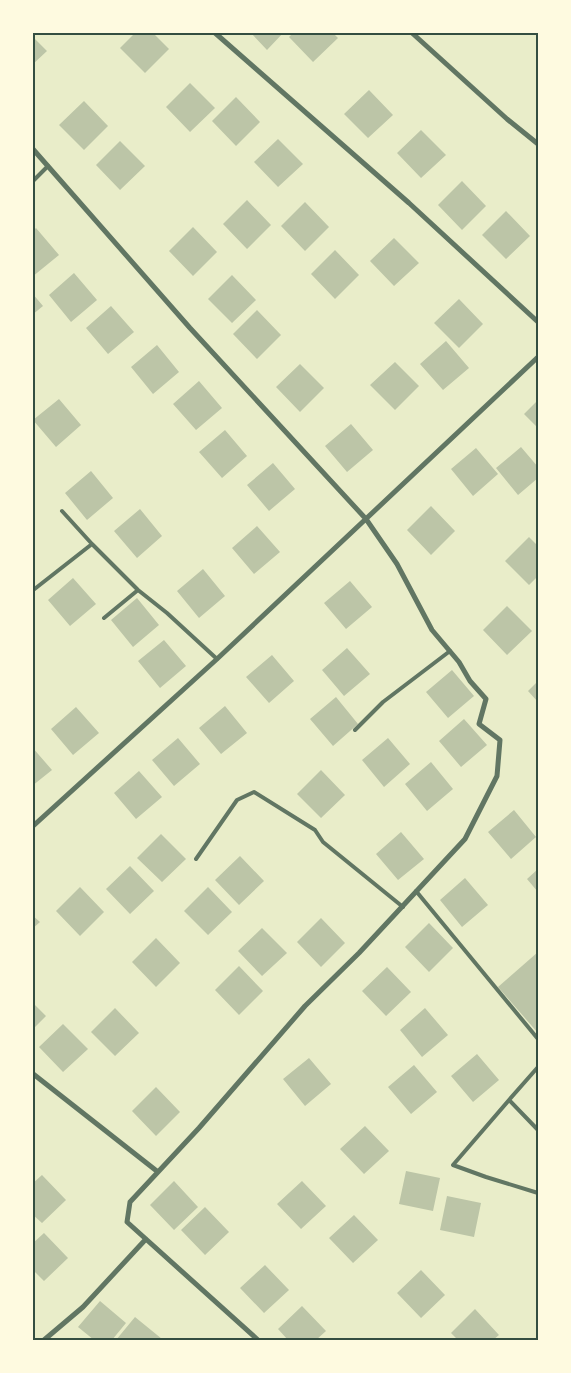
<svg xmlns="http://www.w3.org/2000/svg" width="571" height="1373" viewBox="0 0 571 1373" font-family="Overpass,sans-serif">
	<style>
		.building { fill: #bcc5a7 }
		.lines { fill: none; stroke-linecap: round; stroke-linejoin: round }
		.service { stroke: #617663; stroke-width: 4 }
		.minor { stroke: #617663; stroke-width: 5 }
		.neatline { fill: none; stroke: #344e41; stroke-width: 2 }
	</style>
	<rect width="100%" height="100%" fill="#e9edc9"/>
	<path class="building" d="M136,32H152L169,49L145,73L120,48Z
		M250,32H284L267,50Z
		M294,32H332L338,38L313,62L289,37Z
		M32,36L47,51L32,65Z
		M190,83L215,108L190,132L166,107Z
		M369,90L393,115L368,138L344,114Z
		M236,97L260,122L236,146L212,121Z
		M84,101L108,126L84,150L59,125Z
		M421,130L446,155L421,178L397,153Z
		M278,139L303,164L278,187L254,162Z
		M120,141L145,166L120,190L96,165Z
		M462,181L486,206L462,230L438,205Z
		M247,200L271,225L247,249L223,224Z
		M305,202L329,227L305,251L281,226Z
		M506,211L530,236L506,259L482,235Z
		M193,227L217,252L193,276L169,251Z
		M36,228L59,255L32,277V232Z
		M394,238L419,263L394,286L370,261Z
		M335,250L359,275L335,299L311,274Z
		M74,273L97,300L71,322L49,295Z
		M232,275L256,300L232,323L208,299Z
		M32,293L43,306L32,315Z
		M459,299L483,324L459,348L434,323Z
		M111,306L134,332L108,354L86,328Z
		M257,310L281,335L257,359L233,334Z
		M446,341L469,368L443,390L420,364Z
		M157,345L179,372L153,394L131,367Z
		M395,362L419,386L395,410L370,385Z
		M300,364L324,388L300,412L276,387Z
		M199,381L222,408L196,430L173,404Z
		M59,399L81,425L56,447L33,420Z
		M538,400V428L524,414Z
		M351,424L373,450L347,472L325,446Z
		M225,430L247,456L222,478L199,452Z
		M521,447L538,467V478L518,495L496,468Z
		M476,448L498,474L473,496L451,469Z
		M273,463L295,489L269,511L247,485Z
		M91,471L113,498L87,520L65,493Z
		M431,506L455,531L431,555L407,530Z
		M140,509L162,536L137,558L114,531Z
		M257,526L280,552L254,574L232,548Z
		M529,537L538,546V576L529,585L505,561Z
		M203,569L225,596L199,618L177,591Z
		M73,578L96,604L70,626L48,600Z
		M350,581L372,607L346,629L324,603Z
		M137,598L159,625L133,647L111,620Z
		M507,606L532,631L507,655L483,630Z
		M164,640L186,666L160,688L138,661Z
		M347,648L370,674L344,696L322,670Z
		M272,655L294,681L269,703L246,677Z
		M452,670L474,696L448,718L426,692Z
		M538,681V702L528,691Z
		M336,697L358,724L333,746L310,719Z
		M225,706L247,733L221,754L199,728Z
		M76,707L99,733L73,755L51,729Z
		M464,719L487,745L461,767L439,741Z
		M178,738L200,764L174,786L152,760Z
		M388,738L410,764L384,787L362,760Z
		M32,747L52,770L32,786Z
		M431,762L453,789L427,811L405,784Z
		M321,770L345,795L321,818L297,794Z
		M139,771L162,797L136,819L114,793Z
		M514,810L536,837L511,859L488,832Z
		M401,832L424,859L398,880L376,854Z
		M161,834L186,859L162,882L137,858Z
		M240,856L264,881L239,905L215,880Z
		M130,866L154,891L130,914L106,889Z
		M538,869V892L527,879Z
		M465,878L488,905L462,927L440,900Z
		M80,887L104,912L80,936L56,911Z
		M208,887L232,912L208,935L184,911Z
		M32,915L40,922L32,929Z
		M321,918L345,943L321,967L297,942Z
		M429,923L453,948L429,972L405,947Z
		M262,928L287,953L262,976L238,951Z
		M156,938L180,963L156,987L132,962Z
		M538,952V1033L498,987Z
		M239,966L263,991L239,1015L215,990Z
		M387,967L411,992L386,1016L362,991Z
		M32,1002L46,1016L32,1030Z
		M115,1008L139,1033L115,1056L91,1032Z
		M425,1008L448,1035L422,1057L400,1030Z
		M63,1024L88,1049L63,1072L39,1047Z
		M477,1054L499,1080L473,1102L451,1076Z
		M309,1058L331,1084L305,1106L283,1079Z
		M414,1065L437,1092L411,1114L388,1087Z
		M156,1087L180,1112L156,1136L132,1111Z
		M365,1126L389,1151L364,1174L340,1149Z
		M406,1171L440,1178L433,1211L399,1204Z
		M42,1175L66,1200L42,1223L32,1214V1184Z
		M174,1181L198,1207L174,1230L150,1205Z
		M302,1181L326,1206L301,1229L277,1204Z
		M447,1196L481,1203L474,1237L440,1230Z
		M205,1207L229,1232L205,1255L181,1230Z
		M354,1215L378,1240L353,1263L329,1238Z
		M44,1233L68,1258L44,1281L32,1269V1244Z
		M265,1265L289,1290L264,1313L240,1288Z
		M421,1270L445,1295L421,1318L397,1293Z
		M100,1301L126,1323L112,1340H94L78,1327Z
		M302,1306L326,1331L316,1340H288L278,1329Z
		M475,1309L499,1335L493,1340H458L451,1333Z
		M135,1317L162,1339L161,1340H116Z"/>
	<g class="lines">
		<path class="service" d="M32,182L48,166
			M62,511L92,544
			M32,591L92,544L138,590L167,613L217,659
			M104,618L138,590
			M355,730L383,702L450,651
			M196,859L237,800L254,792L315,830L323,842L403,907
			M416,891L538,1039
			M538,1067L509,1100L538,1130
			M509,1100L453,1165L486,1177L538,1193"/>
		<path class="minor" d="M214,32L409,203L538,322
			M411,32L507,119L538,144
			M32,148L190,328L366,519L397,564L432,630L459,662L470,681L486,699L479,724L500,740L497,776L465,839L359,953L305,1006L199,1128L158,1172
			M32,827L217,659L538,357
			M32,1073L158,1172L130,1202L127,1222L258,1340
			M44,1340L83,1307L146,1239"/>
	</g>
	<rect width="571" height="1373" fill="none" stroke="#fefae0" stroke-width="68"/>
	<rect x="34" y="34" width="503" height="1305" class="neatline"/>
</svg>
